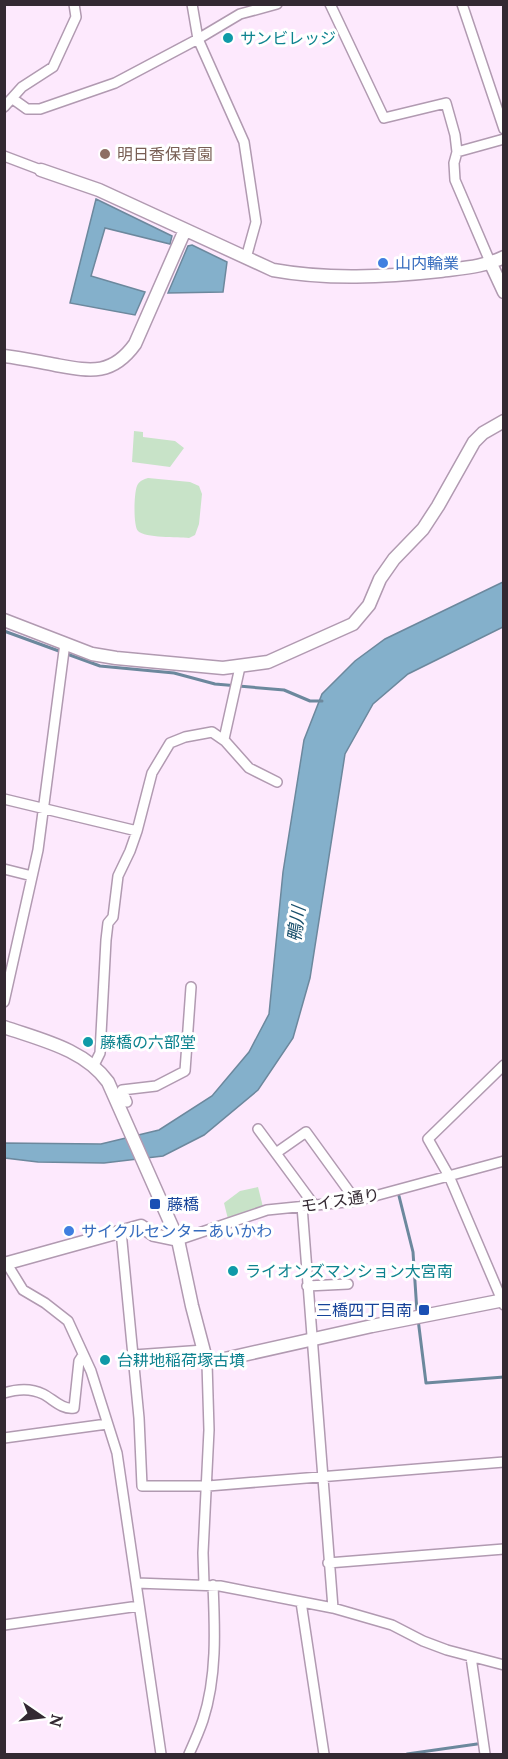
<svg xmlns="http://www.w3.org/2000/svg" width="508" height="1759" viewBox="0 0 508 1759" font-family="Lora,'Noto Sans JP',serif">
	<style>
		.green { fill: #c8e3c8 }
		.water { fill: #84b0cb; stroke: #6c889d; stroke-width: 1.5 }
		.lines { fill: none; stroke-linecap: round; stroke-linejoin: round }
		.stream { stroke: #6c889d; stroke-width: 3 }
		.minor-casing { stroke: #b19ab1; stroke-width: 12 }
		.tertiary-casing { stroke: #b19ab1; stroke-width: 15 }
		.minor { stroke: #fff; stroke-width: 9 }
		.tertiary { stroke: #fff; stroke-width: 12 }
		.culture-dot { fill: #0f9aa8; stroke: #fff; stroke-width: 2 }
		.education-dot { fill: #8d6e63; stroke: #fff; stroke-width: 2 }
		.shop-dot { fill: #3f7fe0; stroke: #fff; stroke-width: 2 }
		.transit-dot { fill: #1a4fb4; stroke: #fff; stroke-width: 2 }
		.labels { text-anchor: middle; dominant-baseline: central; stroke-width: 6; stroke-linejoin: round; paint-order: stroke }
		.culture-label { font-size: 16px; fill: #0d838f; stroke: #fff; text-anchor: start }
		.education-label { font-size: 16px; fill: #785e54; stroke: #fff; text-anchor: start }
		.shop-label { font-size: 16px; fill: #366cbe; stroke: #fff; text-anchor: start }
		.street-label { font-size: 16px; fill: #332932; stroke: #fff }
		.transit-label { font-size: 16px; fill: #164399; stroke: #fff; text-anchor: start }
		.water-label { font-size: 18px; font-style: italic; fill: #1a506c; stroke: #fff }
	</style>
	<rect width="100%" height="100%" fill="#fde9fd"/>
	<path class="green" d="M134,431L143,432V437L175,441L184,448L170,467L132,462Z
		M148,478L190,482L199,486L202,494L199,524L195,535L189,538C178,537 145,538 138,531C133,526 134,493 137,486C139,481 144,479 148,478Z
		M258,1187L263,1207L228,1219L224,1203L240,1191Z"/>
	<path class="water" d="M96,199L172,236L170,244L105,228L91,276L145,292L135,315L70,303Z
		M192,245L227,262L223,292L168,293L188,246Z
		M503,582V627L408,674L373,704L345,754L310,978L293,1038L258,1090L204,1135L163,1156L104,1163L38,1162L5,1158L4,1143L101,1144L159,1130L212,1096L249,1052L269,1014L283,872L304,740L322,694L355,661L385,639Z"/>
	<g class="lines">
		<path class="stream" d="M4,631L100,666L174,673L215,684L284,690L310,701H322
			M399,1196L413,1252L417,1312
			M418,1319L426,1383L504,1377
			M407,1754L477,1744"/>
		<defs>
			<path id="minor" d="M192,4L198,39L244,142L256,222L246,258
				M330,4L384,118L446,103L455,135L457,152L454,163L455,180L491,264
				M462,4L504,129
				M13,99L27,109H40L115,83L198,39L240,14L277,4
				M4,107L22,87L53,67L76,17L74,4
				M457,152L504,139
				M4,156L41,170
				M224,739L240,667
				M4,799L137,831
				M4,869L32,876
				M4,1002L38,850L65,643
				M94,1065L100,1053L106,940L108,923L113,917L118,876L130,851L137,831L152,773L170,743L185,737L212,732L225,741L249,768L277,782
				M504,1065L428,1139L449,1176L504,1305
				M127,1102L122,1090L156,1086L185,1071L191,987
				M258,1129L314,1205
				M276,1153L306,1132L356,1201
				M302,1206L333,1608
				M121,1231L139,1418L142,1486H208L504,1462
				M178,1240L267,1210L356,1201L504,1161
				M7,1264L23,1290L45,1303L68,1321L91,1371L117,1453L161,1754
				M307,1286L348,1284
				M134,1355L204,1350
				M4,1393C17,1389 31,1388 43,1394C53,1399 62,1410 74,1408L79,1361L83,1355
				M4,1438L107,1424
				M328,1563L504,1549
				M136,1583L220,1586L333,1608L392,1625L423,1641L447,1650L504,1665
				M204,1584L203,1553L209,1430L207,1363
				M301,1602L324,1754
				M4,1625L139,1606
				M471,1657L485,1754
				M189,1754C194,1743 199,1732 203,1720C217,1677 215,1630 213,1585"/>
			<path id="tertiary" d="M41,170L99,190L273,270C328,280 385,277 440,271C462,268 484,267 504,257
				M491,264L504,292
				M4,356C22,358 39,362 56,365C90,371 112,376 135,344L185,230
				M4,620L92,654L116,658L223,668L268,662L353,624L369,605L380,579L394,559L423,529L438,506L474,442L483,433L504,421
				M4,1027C41,1040 84,1049 108,1082L178,1240L192,1306L207,1363L372,1326L504,1300
				M4,1264L141,1226L154,1235L178,1240"/>
		</defs>
		<use href="#minor" class="minor-casing"/>
		<use href="#tertiary" class="tertiary-casing"/>
		<use href="#minor" class="minor"/>
		<use href="#tertiary" class="tertiary"/>
	</g>
	<g class="culture-dot">
		<circle cx="228" cy="38" r="6"/>
		<circle cx="88" cy="1042" r="6"/>
		<circle cx="233" cy="1271" r="6"/>
		<circle cx="105" cy="1360" r="6"/>
	</g>
	<circle class="education-dot" cx="105" cy="154" r="6"/>
	<g class="shop-dot">
		<circle cx="383" cy="263" r="6"/>
		<circle cx="69" cy="1231" r="6"/>
	</g>
	<g class="transit-dot">
		<rect x="149" y="1198" width="12" height="12" rx="3"/>
		<rect x="418" y="1304" width="12" height="12" rx="3"/>
	</g>
	<g class="labels">
		<g class="culture-label">
			<text x="240" y="38">サンビレッジ</text>
			<text x="100" y="1042">藤橋の六部堂</text>
			<text x="245" y="1271">ライオンズマンション大宮南</text>
			<text x="117" y="1360">台耕地稲荷塚古墳</text>
		</g>
		<g class="education-label">
			<text x="117" y="154">明日香保育園</text>
		</g>
		<g class="shop-label">
			<text x="395" y="263">山内輪業</text>
			<text x="81" y="1231">サイクルセンターあいかわ</text>
		</g>
		<g class="street-label">
			<text transform="translate(340 1200) rotate(-9)">モイス通り</text>
		</g>
		<g class="transit-label">
			<text x="167" y="1204">藤橋</text>
			<text x="412" y="1310" text-anchor="end">三橋四丁目南</text>
		</g>
		<g class="water-label">
			<text transform="translate(296 924) rotate(-82)">鴨川</text>
		</g>
	</g>
	<rect width="508" height="1759" fill="none" stroke="#332932" stroke-width="12"/>
	<g transform="translate(42 1717) rotate(104)" stroke="#ffffff" stroke-width="4.5" paint-order="stroke">
	<path d="M0-4.5L10 22L0 15L-10 22Z" fill="#332932"/>
	<text y="-9" font-size="16" font-weight="bold" text-anchor="middle" fill="#332932">N</text>
	</g>
</svg>
